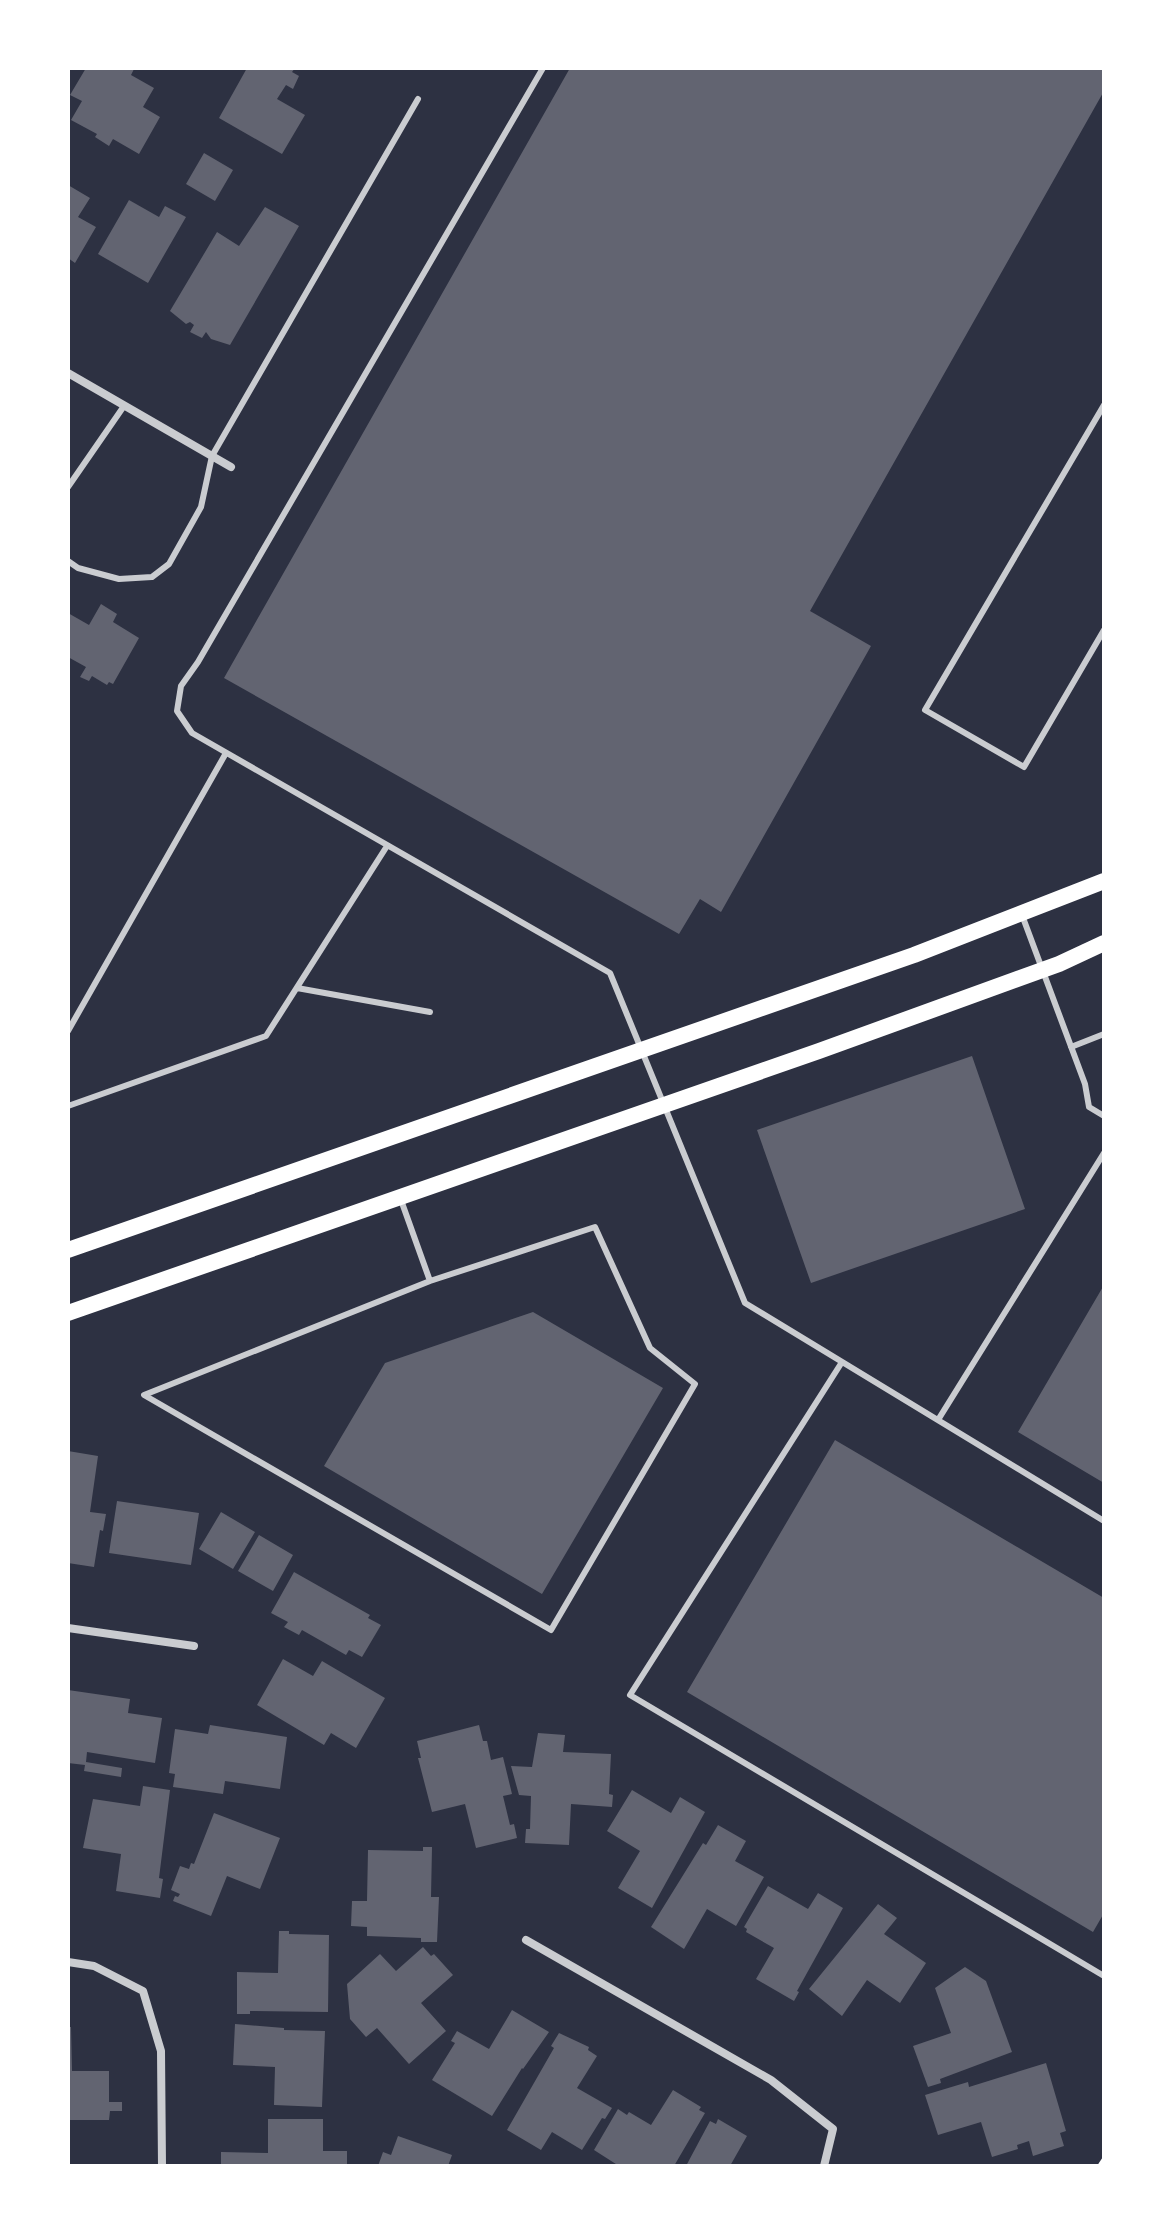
<svg xmlns="http://www.w3.org/2000/svg" width="1172" height="2234" viewBox="0 0 1172 2234" font-family="Figtree,sans-serif">
	<style>
		.building { fill: #626471 }
		.lines { fill: none; stroke-linecap: round; stroke-linejoin: round }
		.path { stroke: #fff; stroke-width: 5 }
		.service { stroke: #caccd0; stroke-width: 6 }
		.minor { stroke: #caccd0; stroke-width: 8 }
		.secondary { stroke: #fff; stroke-width: 16 }
	</style>
	<rect width="100%" height="100%" fill="#2d3142"/>
	<path class="building" d="M86,68H132L134,69L131,75L154,88L143,107L160,117L139,154L113,139L109,146L95,137L97,134L71,120L82,101L70,95Z
		M247,68H295L292,72L299,76L293,89L286,85L277,99L305,115L282,154L219,118Z
		M570,68H1104V91L810,611L871,646L721,912L700,899L679,934L224,678Z
		M204,153L233,170L215,201L186,184Z
		M68,185L90,198L78,217L96,227L75,263L68,258Z
		M129,200L159,217L165,206L186,217L148,283L98,254Z
		M265,207L299,226L230,345L211,339L206,332L202,338L190,332L194,325L190,322L186,324L170,311L217,232L239,246Z
		M101,604L117,614L113,622L139,638L113,684L109,682L107,685L92,676L89,681L80,677L86,667L68,657V613L89,625Z
		M972,1056L1025,1209L811,1283L757,1130Z
		M1104,1285V1483L1018,1432Z
		M533,1312L663,1388L542,1594L324,1466L385,1363Z
		M835,1440L1104,1598V1913L1093,1932L687,1692Z
		M68,1451L98,1456L90,1512L106,1514L103,1531L100,1530L94,1567L68,1563Z
		M117,1501L199,1513L191,1565L109,1553Z
		M221,1512L255,1532L233,1569L199,1549Z
		M259,1535L293,1555L273,1591L238,1571Z
		M294,1572L370,1615L368,1618L381,1625L362,1657L349,1650L346,1655L302,1630L299,1635L284,1627L288,1622L271,1613Z
		M283,1659L313,1676L322,1661L385,1698L356,1748L331,1733L324,1745L257,1705Z
		M68,1690L130,1699L128,1713L162,1718L155,1763L87,1752L86,1762L122,1768L121,1777L84,1771L85,1765L68,1763Z
		M210,1725L287,1737L280,1789L225,1781L223,1794L173,1787L175,1774L169,1773L175,1729L208,1734Z
		M479,1725L483,1741H487L491,1760L503,1757L512,1794L503,1796L510,1825L514,1824L517,1838L476,1848L465,1804L432,1812L418,1758H421L417,1741Z
		M538,1733L565,1735L563,1752L611,1754L609,1794L613,1795L612,1807L571,1804L569,1845L525,1843L526,1829H530L531,1796L519,1795L511,1766L532,1767Z
		M143,1786L170,1790L159,1878L163,1879L160,1898L116,1891L121,1854L83,1848L93,1799L140,1806Z
		M632,1790L671,1813L680,1797L705,1812L652,1908L618,1888L640,1851L607,1831Z
		M214,1813L280,1838L260,1889L227,1876L211,1916L173,1901L175,1896L178,1897L180,1894L171,1890L180,1866L189,1869L191,1863L194,1864Z
		M718,1825L746,1841L735,1861L764,1877L736,1926L707,1909L684,1949L651,1927L703,1843L706,1845Z
		M423,1847H432L431,1897H439L437,1942H421V1938L367,1936V1927L351,1926L352,1901H367L368,1850L423,1851Z
		M768,1886L808,1909L818,1893L843,1908L797,1991L799,1992L794,2001L756,1979L774,1948L746,1932L747,1929L744,1927Z
		M878,1904L897,1918L884,1934L926,1963L900,2003L867,1980L842,2016L809,1989Z
		M279,1931H289V1934L329,1935L328,2012L250,2011V2014H237V1972L278,1973Z
		M423,1947L431,1956L434,1954L453,1975L421,2003L446,2031L409,2064L377,2028L366,2037L350,2019L347,1984L380,1954L396,1971Z
		M965,1967L986,1981L1012,2052L940,2079L941,2083L928,2087L913,2046L951,2033L935,1988Z
		M512,2010L549,2032L523,2069L522,2068L492,2116L432,2080L455,2043L451,2041L457,2031L489,2049Z
		M235,2024L284,2028V2030L325,2031L322,2107L274,2105L275,2067L233,2065Z
		M68,2027H71L72,2071H109V2102H122V2111H110L109,2120H68Z
		M559,2033L589,2047L588,2050L597,2056L577,2088L612,2108L605,2119L602,2118L582,2150L552,2132L541,2150L507,2130L554,2048L551,2046Z
		M1046,2063L1066,2131L1060,2133L1064,2146L1033,2156L1029,2141L1017,2145L1018,2149L992,2157L981,2122L938,2135L925,2095L968,2082L969,2087Z
		M673,2090L701,2107L699,2110L705,2113L674,2166H619L594,2150L618,2109L627,2115L629,2112L651,2125Z
		M268,2119H323V2151H347V2166H221V2152L268,2153Z
		M718,2119L747,2136L730,2166H686L710,2121L716,2124Z
		M398,2136L452,2155L448,2166H378L383,2152L391,2155Z"/>
	<g class="lines">
		<path class="path" d="M1100,2166L1104,2160"/>
		<path class="service" d="M543,68L198,662L181,686L177,711L192,733L610,973L745,1303L1104,1521
			M1104,405L925,710L1024,767L1104,630
			M68,487L124,406
			M68,561L78,568L119,579L152,577L169,564L201,507L212,456L418,99
			M1022,915L1085,1084L1089,1107L1104,1116
			M297,988L430,1012
			M68,1031L226,753
			M1071,1047L1104,1034
			M68,1106L266,1036L387,846
			M401,1200L430,1281L144,1395L551,1630L695,1384L650,1348L595,1227L430,1281
			M842,1362L630,1695L1104,1976
			M938,1420L1104,1153"/>
		<path class="minor" d="M68,373L231,467
			M68,1628L194,1646
			M526,1940L771,2080L833,2129L824,2166
			M68,1962L94,1966L143,1991L161,2051L162,2166"/>
		<path class="secondary" d="M68,1250L914,955L1104,881
			M68,1313L819,1051L1059,964L1104,943"/>
	</g>
	<rect width="1172" height="2234" fill="none" stroke="#ffffff" stroke-width="140"/>
</svg>
